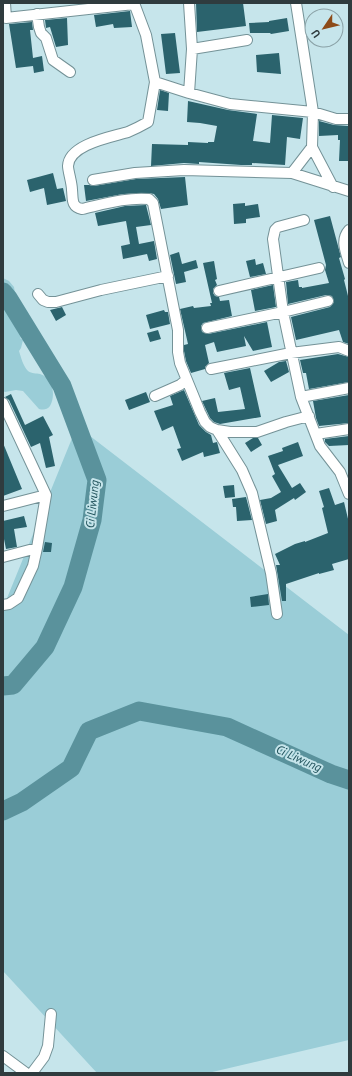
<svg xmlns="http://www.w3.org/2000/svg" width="352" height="1076" viewBox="0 0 352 1076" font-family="'PT Sans',sans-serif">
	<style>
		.green { fill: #9acdd7 }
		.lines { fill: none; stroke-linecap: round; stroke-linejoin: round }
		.river { stroke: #5a929c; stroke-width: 19 }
		.building { fill: #2b636d }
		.street-casing { stroke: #749297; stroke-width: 12 }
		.street { stroke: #fff; stroke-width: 10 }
		.labels { text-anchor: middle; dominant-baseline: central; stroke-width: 4; stroke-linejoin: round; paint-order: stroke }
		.water-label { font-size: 12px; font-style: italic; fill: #21535c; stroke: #c6e5eb }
	</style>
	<rect width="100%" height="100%" fill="#c6e5eb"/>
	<path class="green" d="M3,278L9,281L14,287L16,299L31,322L30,329L20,338L23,340L21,348L19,351C21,357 23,366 28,371C32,374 36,373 40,374C53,378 56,395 50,406C47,410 43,410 39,409L23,391L16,390L5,392L3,391Z
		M77,426L349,635V1040L208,1073H97L3,971V608Z"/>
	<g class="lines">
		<path class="river" d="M3,292L8,298L62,386L97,480L92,520L73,587L45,647L13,685L3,686
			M3,811L22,802L71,768L89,731L139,711L227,727L331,774L349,780"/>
	</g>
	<path class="building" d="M196,3H243L246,26L197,32Z
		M130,11L132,27L114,28L113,24L96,27L94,15Z
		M67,18L68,45L56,47L50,27L46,28L45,20Z
		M287,18L289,31L271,34L270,33H250L249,23L269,22V21Z
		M32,22L33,30H30L33,58L42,56L44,71L34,73L33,66L16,68L9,24Z
		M175,33L180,73L166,74L161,34Z
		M279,53L281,74L257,72L256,55Z
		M160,90L169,93L168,111L157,110Z
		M188,101L228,110L257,114L253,141L270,143L272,115L303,118L300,139L287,137L285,165L252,163V165H241L199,162V164L184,163L151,166L152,144L188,145V142L208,143V142H214L217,126L200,123L187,122Z
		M319,121L334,125L349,126V161H339L340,140H338V135L319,136Z
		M53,173L57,189L63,188L66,201L47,205L44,188L30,192L27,180Z
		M185,177L188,205L161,209L158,199L154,194L149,193L123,194L86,201L84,185H89L94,186L136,179Z
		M245,203V206L258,204L260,217L246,219V223L234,224L233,204Z
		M146,205L151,225L136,227L139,244L154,241L157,259L149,261L147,254L123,259L121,246L130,244L126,221L98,226L95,213L125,206Z
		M330,216L341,257L339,258L345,279L344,280L349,300V344L343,342L339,330L296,340L291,317L330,307L334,302L332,296L326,295L288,304L286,282L298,280L299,287H302V288L329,283L325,270L326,265L314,220Z
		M179,252L182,264L196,260L198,268L184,272L186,282L176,284L170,255Z
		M255,259L256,265L263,263L266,274L250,277L246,261Z
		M214,261L217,279L215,280L217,285L213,289V293L215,296L219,297L220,301L229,300L232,316L203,323L201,326L202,332L208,334L267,322L272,347L253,351L244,336L246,346L217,352L214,342L205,345L209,363L205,367V369L191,373L186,361L184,351V345L188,344L180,309L193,306L194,308L211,306L210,303H212L203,263Z
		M273,285L276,307L255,311L251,290Z
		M62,307L66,315L56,321L50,310Z
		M164,310L165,312H168L170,324L150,329L146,315Z
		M158,330L161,339L150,342L147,333Z
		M338,354L349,357V382L309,389L306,373H303L300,360Z
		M286,361L289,372L271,382L264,371L279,362Z
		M250,368L261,417L220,424L214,422L210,418L202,401L215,398L218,412L245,409L240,387L229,390L224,373Z
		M184,390L199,425L206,432L211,435L213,443L217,442L220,453L204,457L203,452L182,461L177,449L181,448L173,426L162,431L154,411L173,405L170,396Z
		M146,392L150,402L129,410L125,400Z
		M11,394L25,425L43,416L53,435L49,437L55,466L46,468L40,443L31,447L9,400L5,397Z
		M349,395V423L319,426L316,418L313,401Z
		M349,436V445L329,446L325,442V439Z
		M253,438H258L262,445L251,452L245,443Z
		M298,442L303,456L278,465L292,488L300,483L306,492L295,500L294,498L275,510L277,521L266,524L260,500L271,498L281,492L272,476L275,474L268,456L283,451L282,448Z
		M3,443L22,489L3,496Z
		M234,485L235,497L225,498L223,486Z
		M329,488L335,505L344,502L349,523V559L332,564L334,570L319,574V573L286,584V601H282L276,565H280L275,554L295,544L305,541V542L328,533L322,508L324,507L319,491Z
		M246,497L252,520L237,521L236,507H233L232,499Z
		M24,516L27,527L14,529L17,547L6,549L3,534V521Z
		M45,542L52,543L51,552H43Z
		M268,594L269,605L251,607L250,597Z"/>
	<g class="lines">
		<defs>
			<path id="street" d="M5,3L6,18L134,4
				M134,3L146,35L155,82L148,122C141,126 135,129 128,132C112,137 69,144 68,166C68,171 72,183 72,190C73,199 71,207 82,209C104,204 127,197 149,199L153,203L178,330V352L180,363L200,412L205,422L210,427L217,430L230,432H257L286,422L309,416
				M189,3L192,49L189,93
				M296,3L313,112L312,147L333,187
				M37,14L39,27L41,33L46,38L53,60L70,72
				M192,49L247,40
				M155,82L189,93L230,104L313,112L336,119H349
				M292,173L312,147
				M93,180L135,173L184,170L292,173L349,191
				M304,220L278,227L275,230L273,239L283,312L301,397L320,446L340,472L349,494
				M349,230C340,240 346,252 349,263
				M219,291L319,268
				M38,294L43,300L48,302H56L101,290L168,276
				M207,328L283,312L328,301
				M211,369L291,353L339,347L349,351
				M155,396L180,385L186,380
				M301,397L349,388
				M3,403L46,495L37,548L33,566L18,598L9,604L3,605
				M217,430L242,470L252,493L271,573L277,614
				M316,434L349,429
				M3,506L46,495
				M3,557L37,548
				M3,1056L26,1073
				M32,1073L44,1057L48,1046L51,1014"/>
		</defs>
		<use href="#street" class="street-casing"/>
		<use href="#street" class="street"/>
	</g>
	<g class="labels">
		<g class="water-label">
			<text transform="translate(92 504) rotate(-84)">Ci Liwung</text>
			<text transform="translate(299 758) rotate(24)">Ci Liwung</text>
		</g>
	</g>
	<rect width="352" height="1076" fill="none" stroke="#2f3b3e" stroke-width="8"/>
	<g transform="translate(324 28) rotate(235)"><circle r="19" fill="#c6e5eb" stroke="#8aa1a6"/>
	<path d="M0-3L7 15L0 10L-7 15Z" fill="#8d4b19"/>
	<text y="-6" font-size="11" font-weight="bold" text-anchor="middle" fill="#2f3b3e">U</text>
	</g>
</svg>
